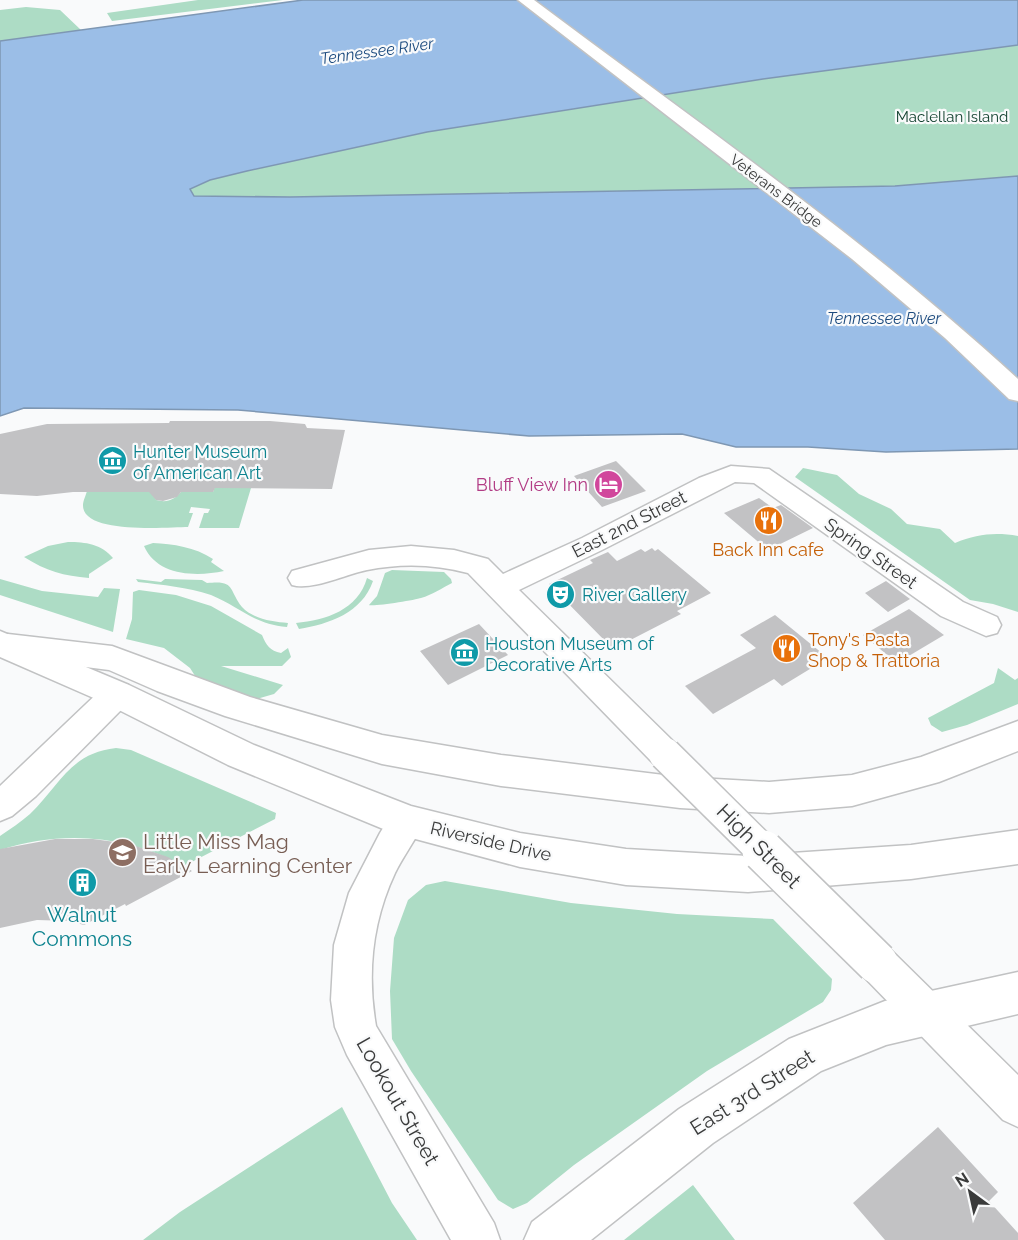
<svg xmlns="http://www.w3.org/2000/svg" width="1018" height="1240" viewBox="0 0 1018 1240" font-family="Raleway,sans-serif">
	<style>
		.green { fill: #addcc5 }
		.water { fill: #9bbee7; stroke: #7e97b3; stroke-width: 1.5 }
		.building { fill: #c2c2c4 }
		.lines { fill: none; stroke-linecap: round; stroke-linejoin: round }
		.minor-casing { stroke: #c1c2c3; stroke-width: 3 }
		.tertiary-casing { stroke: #c1c2c3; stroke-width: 3 }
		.secondary-casing { stroke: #c1c2c3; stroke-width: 3 }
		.primary-casing { stroke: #c1c2c3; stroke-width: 3 }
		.minor { fill: #fff; fill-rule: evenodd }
		.tertiary { fill: #fff; fill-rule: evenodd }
		.secondary { fill: #fff; fill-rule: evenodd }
		.primary { fill: #fff; fill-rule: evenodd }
		.minor-bridge-far1-casing { stroke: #c1c2c3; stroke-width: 35; stroke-linecap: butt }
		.minor-bridge-casing { stroke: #c1c2c3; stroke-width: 44; stroke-linecap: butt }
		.minor-bridge-far1 { stroke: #fff; stroke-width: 32 }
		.minor-bridge { stroke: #fff; stroke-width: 41 }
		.labels { text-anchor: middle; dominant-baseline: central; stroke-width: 4.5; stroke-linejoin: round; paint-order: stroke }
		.far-park-label { font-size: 15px; fill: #12412f; stroke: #f9fafb }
		.far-street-label { font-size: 15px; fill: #3a3b3b; stroke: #f9fafb }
		.far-water-label { font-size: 16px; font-style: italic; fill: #1b4a7e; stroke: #f9fafb }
		.culture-label { font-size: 18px; fill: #0d838f; stroke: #f9fafb; text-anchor: start }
		.hotel-label { font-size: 18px; fill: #b23c85; stroke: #f9fafb; text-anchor: end }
		.street-label { font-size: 18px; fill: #3a3b3b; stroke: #f9fafb }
		.food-label { font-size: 18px; fill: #c56008; stroke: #f9fafb }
		.near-education-label { font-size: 21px; fill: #785e54; stroke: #f9fafb; text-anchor: start }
		.near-street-label { font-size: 21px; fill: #3a3b3b; stroke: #f9fafb }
		.near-culture-label { font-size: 21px; fill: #0d838f; stroke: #f9fafb }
	</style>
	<rect width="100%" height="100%" fill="#f9fafb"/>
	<path class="green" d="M198,0H283L112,21L107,13Z
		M26,7L60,10L81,30L0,41V10Z
		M1018,45V176L895,186L290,197L194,196L189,189L210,180L247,171L427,132L763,79Z
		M803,468L837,475L859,494L891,509L907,524L940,529L955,543C977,534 995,532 1018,536V612L993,604L970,600L795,477Z
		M215,486L251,488L239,528H199L204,513H208L210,509L191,507L189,513H193L188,527C169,527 82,535 83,505C83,501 86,495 87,491L154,492L156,500C167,503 174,500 181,492H213Z
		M68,542C86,542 101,544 113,558L89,574V578C64,576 46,571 24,557L48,546Z
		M153,543C173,544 195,547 213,559L211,562L224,571C196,577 157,576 144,546Z
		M392,570L444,572L451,579L452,583C442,588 432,595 421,598C415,600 373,607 369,605L377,596L385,573Z
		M367,578L373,581C362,613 329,624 299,629L296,623C326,620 358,610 367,578Z
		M0,579L42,591L98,597L104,588L120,589L113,632L0,595Z
		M136,579L161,582L165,579L202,580L207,583C236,580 228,589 242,607C253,619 273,622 288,623L287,627C253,624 240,607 211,595C187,587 163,585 138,582Z
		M139,590L176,595L211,606L262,635C266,645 270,651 281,653L288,648L291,657L282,666H221L283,685L274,694L253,700L199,682L190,668L164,648L126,639L132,619L133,592Z
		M998,668L1015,680L1018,678V704L967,725L942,732L931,725L928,718L994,683Z
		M116,748L131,750L276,813L275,819L184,866C127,835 62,830 0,850V836C10,829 21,822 30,814C60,785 70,753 116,748Z
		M445,881L571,903L677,914L773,919L832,979L831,990L823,1002L707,1071L574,1165L527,1203L513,1209L498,1200L411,1071L392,1039L390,991L394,938L408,900L426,885Z
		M342,1107L392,1203L417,1240H143L180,1212Z
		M693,1185L735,1240H624Z"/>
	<path class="water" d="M303,0H1018V45L763,79L427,132L247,171L210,180L190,189L194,196L290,197L895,186L1018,176V449L886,452L808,447H736L682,434L529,436L238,410L24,408L0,416V41Z"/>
	<path class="building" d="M170,421H270L305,424L307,428L345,430L332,489L215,488L213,492H181L177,497L163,501L156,500L149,492H73L37,496L0,494V434L47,424L169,423Z
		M616,461L646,491L602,507L574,476Z
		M759,498L773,508L781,505L813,528L768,550L724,513Z
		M652,548L655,551L658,549L711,593L677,611L681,614L613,649L549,584L593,563L590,560L608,552L617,561L641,549L645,552Z
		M886,581L910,599L888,612L865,593Z
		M909,609L944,635L897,663L863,635Z
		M775,615L828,658L782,686L774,679L713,714L685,686L756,648L740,635Z
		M479,624L508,655L448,685L420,651Z
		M55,839H93L130,844L168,857L192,871L126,906L125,904L84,925L69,921L37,920L0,928V849Z
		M938,1127L998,1192L989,1201L1018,1233V1240H885L853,1203Z"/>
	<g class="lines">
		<defs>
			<path id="minor" d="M731,466L769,469L963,602L997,617L1001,625L997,633L986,636L941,616L754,483L735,482L602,550L519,590L677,745L682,754L677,763L665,767L653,763L468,573C435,564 401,563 367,570C346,574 312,591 292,585L288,578L292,571L369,550L411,546L454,550L488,559L503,574L582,538L699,478Z
				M117,682L128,685L133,694L128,703L36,796L12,816L0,821V786L106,685Z
				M407,806L420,810L425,821C416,839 404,855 395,873C372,922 367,974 376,1026L494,1223L500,1240H451L347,1055L335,1027L331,1000L334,945L349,893L380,833L394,810Z
				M877,945L891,950L1018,1075V1127L1003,1120L863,976L857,963L863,950Z"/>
			<path id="tertiary" d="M1018,972V1014L886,1045L821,1071L713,1143L591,1240H524L532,1222L679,1109L789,1039L885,1001Z"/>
			<path id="secondary" d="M0,631L129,685L254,745L411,806L520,833L626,849L748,856L911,845L1018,830V864L911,879L748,892L626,885L520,867L393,833L228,765L105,703L0,657Z"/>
			<path id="primary" d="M518,0H534C698,123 867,240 1018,379V401L1009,399L945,338L852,259Z
				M8,634L112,646L250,697L382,735L501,755L680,777L769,782L852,775L921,757L1018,721V751L939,782L852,806L769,813L680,808L501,786L382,764L225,716L157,691L109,670L0,656V636Z"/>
		</defs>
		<use href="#minor" class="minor-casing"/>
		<use href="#tertiary" class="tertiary-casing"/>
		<use href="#secondary" class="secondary-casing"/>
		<use href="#primary" class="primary-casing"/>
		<use href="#minor" class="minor"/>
		<use href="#tertiary" class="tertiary"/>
		<use href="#secondary" class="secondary"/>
		<use href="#primary" class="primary"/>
		<defs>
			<path id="minor-bridge-far1" d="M665,754L765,853"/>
			<path id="minor-bridge" d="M763,851L877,963"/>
		</defs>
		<use href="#minor-bridge-far1" class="minor-bridge-far1-casing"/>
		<use href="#minor-bridge" class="minor-bridge-casing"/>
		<use href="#minor-bridge-far1" class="minor-bridge-far1"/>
		<use href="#minor-bridge" class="minor-bridge"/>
	</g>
	<defs>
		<symbol id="museum-disc" viewBox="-11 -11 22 22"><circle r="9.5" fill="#0f9aa8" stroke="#f9fafb"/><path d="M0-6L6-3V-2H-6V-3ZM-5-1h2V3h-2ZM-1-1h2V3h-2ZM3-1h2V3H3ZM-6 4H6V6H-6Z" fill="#fff"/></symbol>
		<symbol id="hotel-disc" viewBox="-11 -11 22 22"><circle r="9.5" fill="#d1479c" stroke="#f9fafb"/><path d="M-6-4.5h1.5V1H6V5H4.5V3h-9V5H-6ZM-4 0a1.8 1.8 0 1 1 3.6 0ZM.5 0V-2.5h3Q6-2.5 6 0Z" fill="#fff"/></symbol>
		<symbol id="restaurant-disc" viewBox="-11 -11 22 22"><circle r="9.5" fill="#e8710a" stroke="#f9fafb"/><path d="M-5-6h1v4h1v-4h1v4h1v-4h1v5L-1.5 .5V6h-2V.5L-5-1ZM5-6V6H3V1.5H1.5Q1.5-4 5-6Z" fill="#fff"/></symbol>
		<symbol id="theatre-disc" viewBox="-11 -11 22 22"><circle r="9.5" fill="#0f9aa8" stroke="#f9fafb"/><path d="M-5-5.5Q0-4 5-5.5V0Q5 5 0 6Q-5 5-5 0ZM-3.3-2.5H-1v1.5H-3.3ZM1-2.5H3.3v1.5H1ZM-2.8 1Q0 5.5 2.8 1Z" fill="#fff"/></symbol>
		<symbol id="school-disc" viewBox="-11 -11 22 22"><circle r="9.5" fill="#8d6e63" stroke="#f9fafb"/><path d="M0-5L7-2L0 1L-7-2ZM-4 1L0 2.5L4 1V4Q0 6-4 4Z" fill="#fff"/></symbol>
		<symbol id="building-disc" viewBox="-11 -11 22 22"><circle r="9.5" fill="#0f9aa8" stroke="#f9fafb"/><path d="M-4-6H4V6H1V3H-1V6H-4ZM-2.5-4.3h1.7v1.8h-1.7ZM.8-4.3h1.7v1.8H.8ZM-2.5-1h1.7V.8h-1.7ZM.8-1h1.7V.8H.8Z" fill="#fff"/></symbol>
	</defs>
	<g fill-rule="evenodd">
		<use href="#museum-disc" x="96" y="444" width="33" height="33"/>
		<use href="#hotel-disc" x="592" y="468" width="33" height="33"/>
		<use href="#restaurant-disc" x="752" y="504" width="33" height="33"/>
		<use href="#theatre-disc" x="544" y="578" width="33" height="33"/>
		<use href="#restaurant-disc" x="770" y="632" width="33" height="33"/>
		<use href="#museum-disc" x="448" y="636" width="33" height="33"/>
		<use href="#school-disc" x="106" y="836" width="33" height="33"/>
		<use href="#building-disc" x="66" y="866" width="33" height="33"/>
	</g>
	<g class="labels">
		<g class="far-park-label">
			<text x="952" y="117">Maclellan Island</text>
		</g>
		<g class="far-street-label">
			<text transform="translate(776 191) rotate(37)">Veterans Bridge</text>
		</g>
		<g class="far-water-label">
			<text transform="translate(377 51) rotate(-8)">Tennessee River</text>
			<text x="884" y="318">Tennessee River</text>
		</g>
		<g class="culture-label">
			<text x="133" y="451">Hunter Museum<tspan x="133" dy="21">of American Art</tspan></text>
			<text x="582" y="594">River Gallery</text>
			<text x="485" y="643">Houston Museum of<tspan x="485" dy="21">Decorative Arts</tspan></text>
		</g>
		<g class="hotel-label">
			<text x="588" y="484">Bluff View Inn</text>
		</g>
		<g class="street-label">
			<text transform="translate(629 524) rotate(-27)">East 2nd Street</text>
			<text transform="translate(871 553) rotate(35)">Spring Street</text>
			<text transform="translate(491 841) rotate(13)">Riverside Drive</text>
		</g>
		<g class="food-label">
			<text x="768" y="549">Back Inn cafe</text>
			<text x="808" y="639" text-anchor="start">Tony's Pasta<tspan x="808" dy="21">Shop &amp; Trattoria</tspan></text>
		</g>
		<g class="near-education-label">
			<text x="143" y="841">Little Miss Mag<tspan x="143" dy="24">Early Learning Center</tspan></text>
		</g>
		<g class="near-street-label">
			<text transform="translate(759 846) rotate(45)">High Street</text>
			<text transform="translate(752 1092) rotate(-32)">East 3rd Street</text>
			<text transform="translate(398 1101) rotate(60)">Lookout Street</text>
		</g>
		<g class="near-culture-label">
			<text x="82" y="914">Walnut<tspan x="82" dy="24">Commons</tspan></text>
		</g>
	</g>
	<g transform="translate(970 1192) rotate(327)" stroke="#f9fafb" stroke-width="4.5" paint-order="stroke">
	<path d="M0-4.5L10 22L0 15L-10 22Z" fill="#3a3b3b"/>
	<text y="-9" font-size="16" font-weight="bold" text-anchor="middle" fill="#3a3b3b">N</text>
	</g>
</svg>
